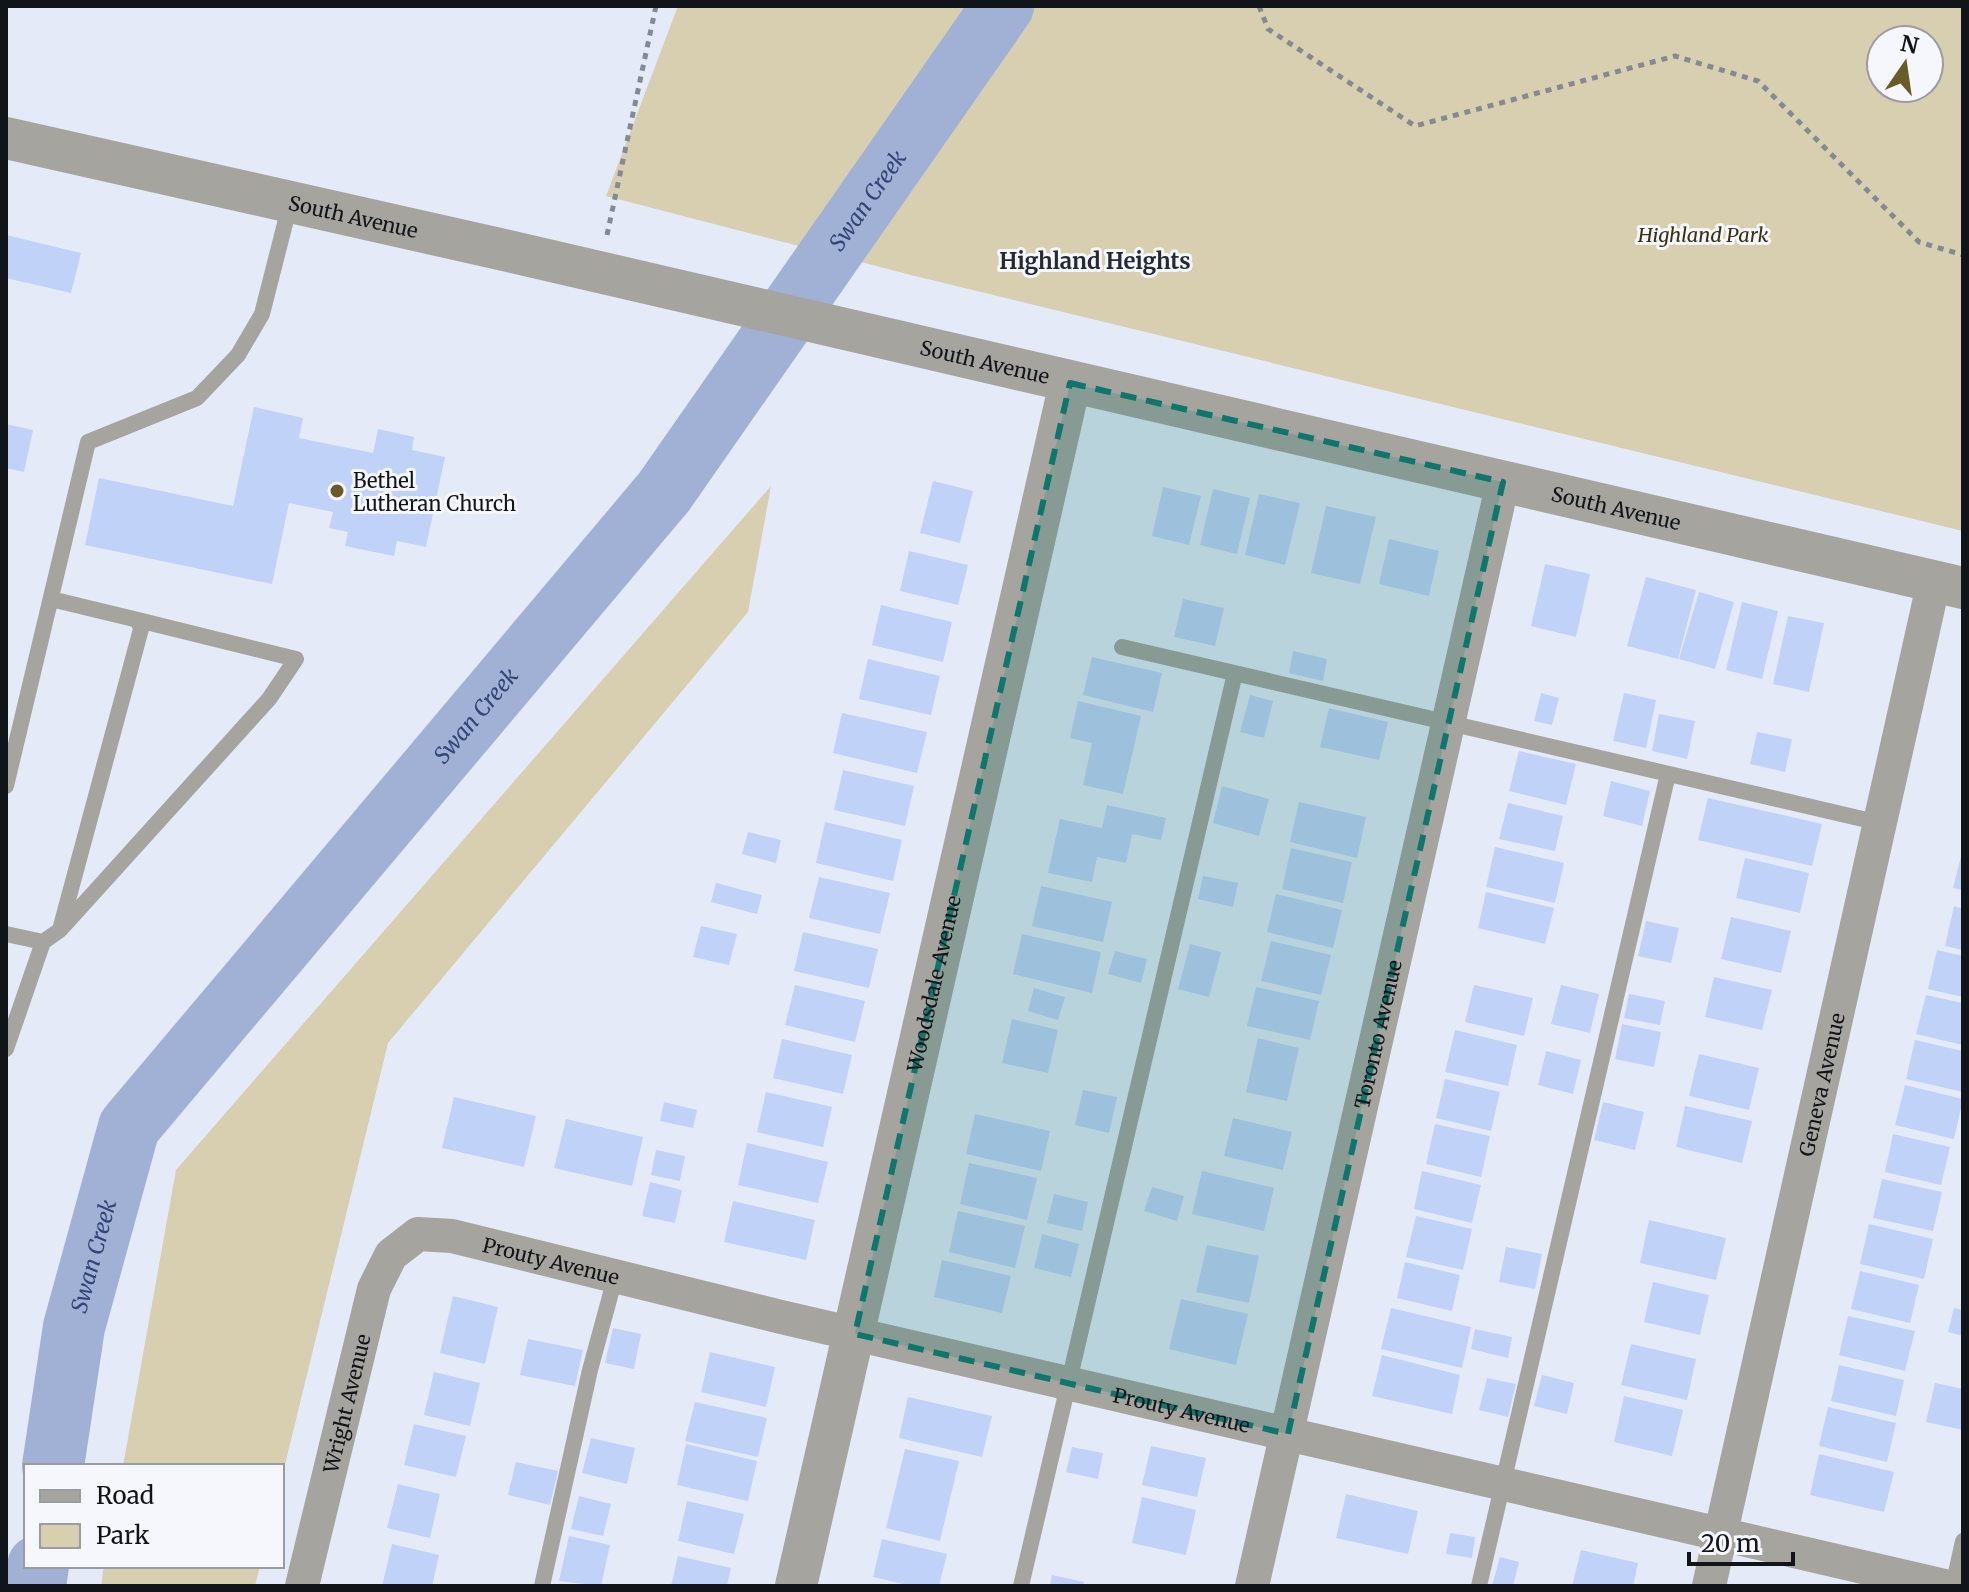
<svg xmlns="http://www.w3.org/2000/svg" width="1969" height="1592" viewBox="0 0 1969 1592" font-family="Merriweather,serif">
	<style>
		.green { fill: #d7cfaf; fill-rule: evenodd }
		.lines { fill: none; stroke-linecap: round; stroke-linejoin: round }
		.river { stroke: #a1b1d6; stroke-width: 62 }
		.building { fill: #c1d2f9 }
		.path { stroke: #858993; stroke-width: 5; stroke-dasharray: 6 6; stroke-linecap: butt }
		.service { stroke: #a6a49e; stroke-width: 16 }
		.minor { stroke: #a6a49e; stroke-width: 34 }
		.tertiary { stroke: #a6a49e; stroke-width: 42 }
		.marked { fill: #0f766e; fill-opacity: 0.2; stroke: #0f766e; stroke-width: 6; stroke-dasharray: 16 10; stroke-linejoin: round }
		.poi-dot { fill: #695c29; stroke: #f5f7fd; stroke-width: 3 }
		.labels { text-anchor: middle; dominant-baseline: central; stroke-width: 6; stroke-linejoin: round; paint-order: stroke }
		.street-label { font-size: 20px; fill: #111418; stroke: #f5f7fd }
		.park-label { font-size: 20px; font-style: italic; fill: #39310f; stroke: #f5f7fd }
		.poi-label { font-size: 20px; fill: #111418; stroke: #f5f7fd; text-anchor: start }
		.water-label { font-size: 22px; font-style: italic; fill: #324576; stroke: #f5f7fd }
		.neighbourhood-label { font-size: 22px; font-weight: bold; fill: #252934; stroke: #f5f7fd }
	</style>
	<rect width="100%" height="100%" fill="#e4eaf8"/>
	<path class="green" d="M678,6H1963V531L915,276L606,196ZM1929,40V88H1881V40Z
		M771,486L748,612L388,1043L282,1477V1466H123L176,1170Z
		M104,1566H260L255,1586H101Z"/>
	<g class="lines">
		<g class="river">
			<path id="s1" d="M53,1466L74,1327L129,1127L664,492L1003,6"/>
			<path d="M35,1586L38,1566"/>
		</g>
	</g>
	<path class="building" d="M6,235L81,253L71,293L6,278Z
		M254,407L303,418L299,438L373,453L378,429L414,437L412,450L445,457L426,547L397,541L394,556L345,546L348,532L329,528L333,512L289,503L272,584L85,545L99,478L233,506Z
		M6,424L33,430L24,472L6,468Z
		M933,481L973,491L960,543L920,533Z
		M1163,487L1201,496L1189,545L1152,536Z
		M1213,489L1250,498L1237,554L1200,545Z
		M1259,494L1300,503L1285,565L1245,555Z
		M1326,506L1376,517L1360,584L1311,573Z
		M1389,539L1439,551L1429,596L1379,584Z
		M909,551L968,565L958,605L900,591Z
		M1545,564L1590,574L1576,637L1531,626Z
		M1646,577L1696,590L1678,659L1627,646Z
		M1699,592L1734,602L1715,669L1679,659Z
		M1183,599L1224,608L1215,646L1174,637Z
		M1742,602L1778,611L1762,679L1726,670Z
		M881,605L952,622L943,662L872,645Z
		M1788,616L1824,623L1809,692L1773,684Z
		M1293,651L1327,659L1323,681L1289,673Z
		M1092,657L1162,673L1153,712L1083,695Z
		M868,659L940,676L931,715L859,699Z
		M1541,693L1559,698L1552,725L1534,721Z
		M1624,693L1656,700L1646,748L1613,741Z
		M1250,695L1273,701L1264,738L1240,732Z
		M1078,701L1141,716L1123,794L1083,785L1092,743L1070,738Z
		M1329,708L1388,722L1379,760L1320,747Z
		M842,713L927,732L917,773L833,753Z
		M1659,714L1695,721L1687,759L1652,751Z
		M1757,732L1792,739L1785,772L1750,764Z
		M1519,751L1576,764L1566,805L1509,791Z
		M843,770L914,786L905,826L834,810Z
		M1611,781L1650,791L1642,826L1603,816Z
		M1222,786L1269,799L1259,836L1213,823Z
		M1708,798L1822,824L1812,866L1698,840Z
		M1299,802L1366,817L1357,858L1290,842Z
		M1508,803L1563,816L1555,851L1499,839Z
		M1107,805L1166,818L1161,840L1132,834L1126,863L1097,857L1092,882L1048,873L1060,819L1102,828Z
		M825,822L902,840L893,881L816,863Z
		M748,832L781,840L776,863L742,854Z
		M1495,847L1564,863L1555,903L1486,887Z
		M1291,848L1352,862L1343,903L1282,889Z
		M1963,849V890L1953,888Z
		M1745,858L1809,873L1800,913L1736,898Z
		M1203,876L1238,883L1233,907L1198,899Z
		M819,877L890,893L880,934L809,918Z
		M716,883L762,895L757,914L711,902Z
		M1041,886L1112,902L1103,942L1032,926Z
		M1486,892L1554,908L1545,944L1478,928Z
		M1276,894L1342,910L1333,948L1267,932Z
		M1954,906L1963,909V950L1945,946Z
		M1731,917L1791,931L1781,973L1721,959Z
		M1646,921L1679,928L1671,963L1638,956Z
		M701,926L737,934L729,965L693,957Z
		M803,932L878,949L869,988L794,971Z
		M1022,934L1101,952L1092,993L1013,974Z
		M1271,941L1331,955L1321,995L1261,981Z
		M1190,944L1221,952L1209,997L1178,989Z
		M1937,950L1963,956V997L1928,989Z
		M1115,951L1147,959L1141,983L1108,974Z
		M1714,977L1772,990L1762,1030L1705,1017Z
		M795,985L865,1001L855,1042L785,1025Z
		M1474,985L1533,998L1524,1036L1465,1022Z
		M1561,985L1599,994L1590,1033L1551,1024Z
		M1256,987L1319,1001L1310,1040L1247,1026Z
		M1034,988L1065,997L1058,1020L1028,1011Z
		M1629,994L1665,1001L1660,1025L1624,1018Z
		M1926,995L1963,1003V1045L1916,1034Z
		M1012,1019L1058,1030L1048,1073L1002,1063Z
		M1622,1024L1661,1032L1654,1067L1615,1059Z
		M1455,1030L1517,1045L1508,1086L1445,1072Z
		M1258,1038L1299,1048L1287,1101L1246,1092Z
		M782,1039L852,1055L843,1094L773,1078Z
		M1915,1040L1963,1051V1092L1906,1079Z
		M1546,1051L1581,1060L1573,1094L1538,1085Z
		M1699,1054L1759,1068L1749,1110L1689,1096Z
		M1445,1079L1500,1092L1491,1131L1436,1118Z
		M1905,1085L1963,1099L1954,1139L1895,1125Z
		M1083,1090L1117,1097L1109,1133L1075,1125Z
		M766,1092L832,1107L823,1147L757,1132Z
		M454,1097L536,1116L524,1167L442,1148Z
		M664,1102L697,1110L693,1128L660,1121Z
		M1603,1102L1644,1112L1635,1150L1594,1140Z
		M1685,1106L1752,1121L1742,1163L1676,1147Z
		M975,1114L1050,1131L1041,1171L966,1154Z
		M1233,1118L1292,1132L1283,1170L1224,1156Z
		M566,1119L643,1137L632,1186L554,1168Z
		M1435,1124L1490,1136L1481,1177L1426,1164Z
		M1893,1134L1950,1147L1941,1185L1885,1172Z
		M747,1143L828,1162L818,1203L738,1185Z
		M656,1150L685,1156L680,1181L651,1175Z
		M969,1163L1037,1178L1027,1220L960,1204Z
		M1202,1171L1274,1188L1264,1231L1192,1214Z
		M1422,1171L1481,1185L1472,1223L1414,1209Z
		M1882,1179L1942,1192L1933,1231L1873,1218Z
		M650,1182L682,1190L675,1223L642,1216Z
		M1152,1187L1184,1196L1177,1221L1144,1211Z
		M1054,1194L1088,1202L1082,1231L1047,1223Z
		M733,1201L815,1220L806,1260L724,1242Z
		M958,1211L1025,1226L1015,1268L949,1252Z
		M1416,1216L1472,1229L1463,1270L1406,1257Z
		M1649,1220L1726,1238L1716,1280L1640,1263Z
		M1869,1224L1933,1239L1924,1279L1860,1264Z
		M1042,1234L1079,1244L1071,1277L1034,1268Z
		M1207,1245L1259,1256L1249,1303L1196,1292Z
		M1506,1247L1542,1254L1535,1289L1499,1282Z
		M942,1260L1011,1276L1002,1313L934,1297Z
		M1405,1262L1460,1275L1452,1311L1397,1298Z
		M1860,1271L1919,1285L1910,1323L1851,1309Z
		M1653,1282L1709,1295L1700,1335L1644,1322Z
		M453,1296L498,1307L485,1364L440,1353Z
		M1181,1299L1248,1314L1236,1365L1169,1349Z
		M1391,1308L1471,1327L1462,1368L1381,1349Z
		M1954,1308L1963,1310V1336L1948,1332Z
		M1848,1316L1915,1331L1905,1371L1839,1355Z
		M613,1328L641,1334L634,1369L605,1363Z
		M1475,1329L1512,1337L1508,1358L1471,1349Z
		M528,1339L583,1350L575,1386L520,1375Z
		M1631,1344L1696,1359L1687,1400L1621,1385Z
		M710,1352L775,1367L766,1407L701,1392Z
		M1382,1355L1460,1375L1452,1414L1372,1396Z
		M1839,1365L1904,1380L1896,1416L1831,1401Z
		M434,1372L480,1383L470,1426L424,1415Z
		M1542,1375L1574,1383L1567,1414L1534,1406Z
		M1487,1378L1516,1384L1508,1417L1479,1410Z
		M1935,1383L1963,1389V1430L1926,1422Z
		M1624,1396L1683,1410L1672,1456L1614,1442Z
		M908,1397L992,1416L982,1457L899,1438Z
		M695,1402L767,1418L758,1457L685,1441Z
		M1828,1407L1896,1423L1887,1462L1819,1446Z
		M414,1424L466,1436L456,1477L404,1465Z
		M591,1438L635,1448L627,1484L582,1473Z
		M686,1444L757,1461L748,1501L677,1485Z
		M1151,1446L1206,1458L1197,1497L1142,1485Z
		M1072,1447L1103,1453L1098,1479L1066,1472Z
		M905,1449L959,1461L940,1541L886,1528Z
		M1819,1454L1894,1472L1884,1512L1810,1495Z
		M516,1462L558,1471L550,1505L508,1495Z
		M398,1484L440,1494L430,1538L387,1528Z
		M1346,1494L1418,1511L1408,1554L1336,1538Z
		M579,1496L611,1504L603,1536L571,1529Z
		M1142,1497L1196,1510L1186,1555L1132,1543Z
		M687,1501L744,1514L734,1554L678,1541Z
		M1450,1533L1475,1537L1472,1558L1446,1554Z
		M569,1536L610,1545L601,1586L559,1581Z
		M882,1539L947,1554L939,1586H912L873,1577Z
		M392,1544L439,1555L432,1586H382Z
		M1581,1550L1638,1563L1633,1586H1572Z
		M678,1556L731,1568L727,1586H671Z
		M1500,1557L1519,1562L1513,1586H1492Z
		M1052,1575L1084,1582L1083,1586H1050Z"/>
	<g class="lines">
		<path class="path" d="M1259,6L1268,29L1415,126L1675,56L1758,81L1919,242L1963,255
			M607,235L656,6"/>
		<path class="service" d="M51,599L138,620L141,629L61,926
			M1122,647L1880,823
			M6,786L88,442L197,398L238,355L262,314L290,204
			M6,934L43,942L60,930L269,699L296,659L138,620
			M6,1049L43,942
			M542,1586L590,1370L615,1278
			M1021,1586L1235,673
			M1479,1586L1668,774
			M1953,1586L1963,1541"/>
		<g class="minor">
			<path id="s2" d="M302,1586L374,1289L391,1255L418,1234L452,1236L781,1317L1945,1586"/>
			<path id="s3" d="M1252,1586L1503,482"/>
			<path id="s4" d="M1709,1586L1934,581"/>
		</g>
		<g class="tertiary">
			<path id="s5" d="M6,138L504,250L1963,588"/>
			<path id="s6" d="M796,1586L1070,383"/>
		</g>
	</g>
	<path class="marked" d="M1070,383L1503,482L1288,1434L855,1334Z"/>
	<circle class="poi-dot" cx="337" cy="491" r="8"/>
	<g class="labels">
		<g class="street-label">
			<text stroke="none"><textPath href="#s5" startOffset="356">South Avenue</textPath></text>
			<text stroke="none"><textPath href="#s5" startOffset="1004">South Avenue</textPath></text>
			<text stroke="none"><textPath href="#s5" startOffset="1652">South Avenue</textPath></text>
			<text stroke="none"><textPath href="#s6" startOffset="618">Woodsdale Avenue</textPath></text>
			<text stroke="none"><textPath href="#s3" startOffset="566">Toronto Avenue</textPath></text>
			<text stroke="none"><textPath href="#s4" startOffset="514">Geneva Avenue</textPath></text>
			<text stroke="none"><textPath href="#s2" startOffset="514">Prouty Avenue</textPath></text>
			<text stroke="none"><textPath href="#s2" startOffset="188">Wright Avenue</textPath></text>
			<text stroke="none"><textPath href="#s2" startOffset="1162">Prouty Avenue</textPath></text>
		</g>
		<g class="park-label">
			<text x="1703" y="234">Highland Park</text>
		</g>
		<g class="poi-label">
			<text x="353" y="480">Bethel<tspan x="353" dy="23">Lutheran Church</tspan></text>
		</g>
		<g class="water-label">
			<text stroke="none"><textPath href="#s1" startOffset="1534">Swan Creek</textPath></text>
			<text stroke="none"><textPath href="#s1" startOffset="886">Swan Creek</textPath></text>
			<text stroke="none"><textPath href="#s1" startOffset="214">Swan Creek</textPath></text>
		</g>
		<g class="neighbourhood-label">
			<text x="1095" y="261">Highland Heights</text>
		</g>
	</g>
	<rect width="1969" height="1592" fill="none" stroke="#111418" stroke-width="16"/>
	<rect x="24" y="1464" width="260" height="104" fill="#f5f7fd" stroke="#9a9ca1" stroke-width="2"/>
	<rect x="40" y="1490" width="40" height="12" fill="#a6a49e" stroke="#9a9ca1" stroke-width="2"/>
	<text x="96" y="1504" font-size="24" fill="#111418">Road</text>
	<rect x="40" y="1524" width="40" height="24" fill="#d7cfaf" stroke="#9a9ca1" stroke-width="2"/>
	<text x="96" y="1544" font-size="24" fill="#111418">Park</text>
	<g transform="translate(1905 64) rotate(13)"><circle r="38" fill="#f5f7fd" stroke="#9a9ca1" stroke-width="2"/>
	<path d="M0-6L14 30L0 20L-14 30Z" fill="#695c29"/>
	<text y="-12" font-size="22" font-weight="bold" text-anchor="middle" fill="#111418">N</text>
	</g>
	<path d="M1689 1552v12h104v-12" fill="none" stroke="#111418" stroke-width="4"/>
	<text x="1701" y="1552" font-size="24" fill="#111418" stroke="#f5f7fd" stroke-width="6" paint-order="stroke">20 m</text>
</svg>
